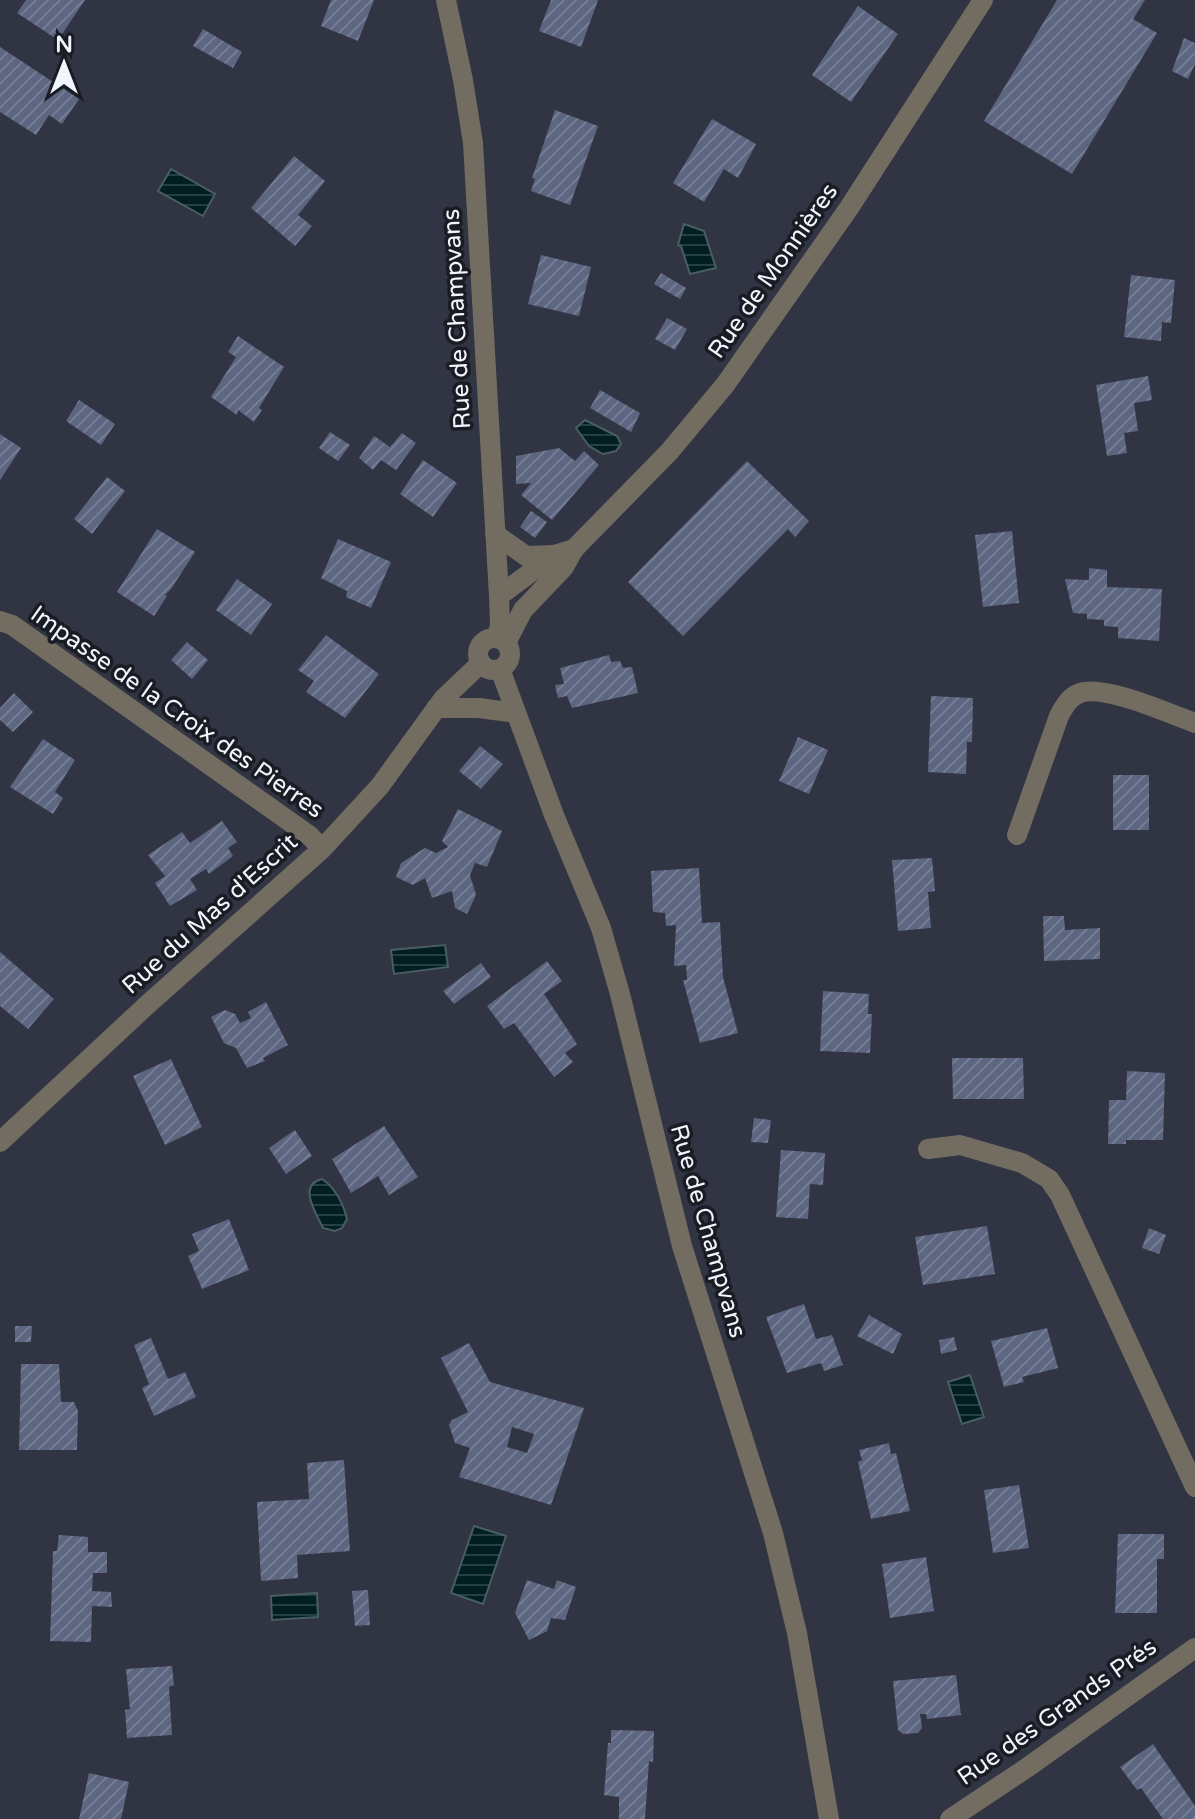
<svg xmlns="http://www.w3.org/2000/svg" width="1195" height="1819" viewBox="0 0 1195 1819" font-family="'Varela Round',sans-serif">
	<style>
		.water { fill: url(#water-rules); stroke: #495e63; stroke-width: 2 }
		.building { fill: url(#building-hatch); fill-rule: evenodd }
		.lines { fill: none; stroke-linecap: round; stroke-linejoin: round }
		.minor { stroke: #736c60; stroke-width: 20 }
		.tertiary { stroke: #736c60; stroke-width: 20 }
		.labels { text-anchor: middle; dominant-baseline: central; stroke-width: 7; stroke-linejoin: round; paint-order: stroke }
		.street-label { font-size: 24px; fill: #f1f5fe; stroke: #1a1c23 }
	</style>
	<defs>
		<pattern id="water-rules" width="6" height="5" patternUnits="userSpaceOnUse" patternTransform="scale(2)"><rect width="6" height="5" fill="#011e20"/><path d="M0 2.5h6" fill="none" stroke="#263f41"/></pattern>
		<pattern id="building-hatch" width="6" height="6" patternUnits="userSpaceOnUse" patternTransform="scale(2)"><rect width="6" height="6" fill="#5d6681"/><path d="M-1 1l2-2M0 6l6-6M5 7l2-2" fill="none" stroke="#757c94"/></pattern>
	</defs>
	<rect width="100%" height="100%" fill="#303443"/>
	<path class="water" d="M171,169L215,194L203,216L158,191Z
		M684,224L704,231L716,268L690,274L681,246L678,245Z
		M585,420L617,436L621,444L616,451L603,454L589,446L576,428Z
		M445,945L448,967L394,974L391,950Z
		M322,1179C335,1188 343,1203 347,1219L342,1228L335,1231L323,1228C316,1213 297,1185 322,1179Z
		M970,1375L984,1417L962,1424L948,1382Z
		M474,1526L506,1536L483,1604L451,1593Z
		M317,1593L318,1617L272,1620L271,1596Z"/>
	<path class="building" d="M26,0H85L58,40L17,13Z
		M331,0H374L358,41L321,26Z
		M551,0H598L581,47L539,31Z
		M1057,0H1145L1133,19L1157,33L1072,174L984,121Z
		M858,6L898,34L851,102L812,75Z
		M203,29L242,52L233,68L193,46Z
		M1184,38L1195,43V64L1188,79L1172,71Z
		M0,47L79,99L62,124L49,115L36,135L0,112Z
		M555,110L598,126L570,205L531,191L535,179L532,178Z
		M712,119L756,144L738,178L724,169L704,202L673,183Z
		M294,156L325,181L298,215L312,226L295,246L251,208Z
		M541,255L591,267L579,316L528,304Z
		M661,273L686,288L680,299L654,284Z
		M1131,275L1175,280L1171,323L1162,322L1161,341L1124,337Z
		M667,318L687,329L675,350L655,339Z
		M238,336L284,367L259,408L262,410L254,422L238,410L237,415L211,397L236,357L228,352Z
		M1148,376L1152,400L1134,403L1138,431L1124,433L1127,453L1107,456L1096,385Z
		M600,390L640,413L631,432L590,408Z
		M79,400L115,424L101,445L66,421Z
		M330,432L350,445L338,461L319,448Z
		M402,433L416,443L396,470L381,460L373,470L359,458L374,436L390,447Z
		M0,434L21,448L0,480Z
		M559,448L575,461L584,451L599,465L552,520L521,495L531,483L516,484V456Z
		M423,460L457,483L433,517L400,494Z
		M747,461L809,521L795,537L788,529L683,636L628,582Z
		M107,477L125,491L92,534L74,519Z
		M531,511L547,522L535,538L520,527Z
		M157,529L195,552L171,589L165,595L167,596L154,616L117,592Z
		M1012,531L1019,603L983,607L975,535Z
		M338,539L391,562L371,608L346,597L347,591L321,578Z
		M1089,568L1107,570V587L1162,589L1159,641L1118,638V627L1104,626V620L1087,619V614L1073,613L1065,579L1089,580Z
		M237,579L272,604L251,635L216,610Z
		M326,635L379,674L345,718L306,692L314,681L298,670Z
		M187,642L208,660L192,679L171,660Z
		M609,655L611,662L620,661L623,668L632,667L638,693L572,708L567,696L558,698L555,685L564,684L560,668Z
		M14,693L33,712L13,732L0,720V708Z
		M931,696L973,698L972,742H967L966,774L928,772Z
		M798,737L828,750L809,794L779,781Z
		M43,739L75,760L55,792L63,798L53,814L10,787Z
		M480,746L503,764L481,789L459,771Z
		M1113,775H1149V830H1113Z
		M458,809L502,831L487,867L475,863L470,875L476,895L467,914L455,908L452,891L432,898L425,878L413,885L396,877L401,863L425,848L436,853L448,847L442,841Z
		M222,821L237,842L228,848L233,856L209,874L206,869L190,879L197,890L170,906L155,883L165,876L148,855L182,832L190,843Z
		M932,858L935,891L928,892L931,928L898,931L892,860Z
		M699,868L702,923L720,922L723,977L738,1033L700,1043L683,980H687L686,965L674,966L676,925L666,926L665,913L653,912L651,871Z
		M1043,916H1064L1065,930L1100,928V959L1044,961Z
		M0,952L54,999L28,1029L0,1006Z
		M547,961L562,981L544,994L577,1044L565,1053L573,1062L554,1077L514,1023L504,1029L487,1006Z
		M481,963L491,977L454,1004L443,991Z
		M823,991L869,994L868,1014H872L870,1053L820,1051Z
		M266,1002L288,1045L263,1058L265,1061L247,1068L236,1048L224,1043L211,1017L225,1010L235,1014L240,1023L251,1018L248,1012Z
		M952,1058H1023L1024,1099H953Z
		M171,1059L202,1127L165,1145L133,1076Z
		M1127,1071L1165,1073L1163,1140H1126V1144H1108L1109,1100H1126Z
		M754,1118L771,1120L768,1143L751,1142Z
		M384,1126L418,1177L389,1195L378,1176L351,1193L332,1159Z
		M295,1130L312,1156L286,1174L269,1148Z
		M781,1150L825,1153L823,1185L810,1184L808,1219L776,1217Z
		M229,1219L249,1270L202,1289L188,1256L199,1251L192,1234Z
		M987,1226L995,1274L923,1285L915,1237Z
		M1149,1228L1166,1235L1159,1254L1142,1248Z
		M804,1304L816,1339L832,1335L843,1365L824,1371L821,1363L787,1373L766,1317Z
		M869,1315L902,1334L893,1354L857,1336Z
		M15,1326H32L31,1342H15Z
		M1047,1328L1058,1368L1022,1377L1024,1382L1004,1387L991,1341Z
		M954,1337L957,1350L941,1354L939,1340Z
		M151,1338L168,1379L185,1372L196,1397L154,1416L142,1388L149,1384L134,1345Z
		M469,1343L490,1382L584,1408L551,1505L459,1477L470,1448L455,1443L449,1425L452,1420L468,1412L441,1358ZM512,1427L534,1434L527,1453L507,1447Z
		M21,1364H59L61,1402H74L78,1411L77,1450H19Z
		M889,1443L891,1454L896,1453L910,1511L871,1519L858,1462L862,1460L859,1450Z
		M344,1460L350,1551L297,1555L298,1578L261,1581L257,1502L309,1499L307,1463Z
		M1019,1485L1029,1548L993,1553L984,1490Z
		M1118,1534H1164V1559H1157V1613H1115Z
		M59,1535L88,1537V1552H107V1573H93L92,1591L111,1592L112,1607L92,1606L91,1642L50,1641L53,1551H57Z
		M926,1557L934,1611L890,1618L882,1564Z
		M527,1580L554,1589L557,1580L576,1587L565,1620L551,1618L547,1631L529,1640L515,1613Z
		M368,1590L370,1625L355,1626L352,1591Z
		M172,1666L174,1685L169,1687L172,1735L127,1738L125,1710L130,1709L126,1669Z
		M956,1675L961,1715L927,1719L926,1714H920L922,1728L918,1733L903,1734L898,1730L893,1681Z
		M611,1730L654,1731L653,1762L649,1761L645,1819H619V1797L604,1795L608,1743H611Z
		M1153,1744L1195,1806V1819H1163L1141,1788L1137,1790L1120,1767Z
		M89,1773L129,1782L121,1819H79Z"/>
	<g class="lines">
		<path class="minor" d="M446,0L463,80L473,143L499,596
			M495,534L526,556L554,555
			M574,549L669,452L725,385L849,208L983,0
			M0,621L12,625L310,836L322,849
			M436,708H479L516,713
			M1017,835L1059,716C1064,707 1069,697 1080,693C1104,684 1170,714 1195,723
			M0,1142L147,1005L322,849L380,786L443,699L481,663
			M928,1149L960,1145L1022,1163L1049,1179L1060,1195L1195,1487
			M950,1819L1028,1767L1195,1648"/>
		<path class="tertiary" d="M478 654a16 16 0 1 1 32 0a16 16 0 1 1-32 0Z
			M497,638L500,625L499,596L554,555L574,549
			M506,643L523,610L564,567L574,549
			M500,669L554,815L601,928L620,994L682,1246L773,1533L797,1633L829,1819"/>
	</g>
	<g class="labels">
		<g class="street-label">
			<text transform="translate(773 271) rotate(-55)">Rue de Monnières</text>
			<text transform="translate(457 319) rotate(-93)">Rue de Champvans</text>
			<text transform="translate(177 712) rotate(35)">Impasse de la Croix des Pierres</text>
			<text transform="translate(210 914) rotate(-42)">Rue du Mas d'Escrit</text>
			<text transform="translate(708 1231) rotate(74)">Rue de Champvans</text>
			<text transform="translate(1057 1712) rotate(-35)">Rue des Grands Prés</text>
		</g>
	</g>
	<g transform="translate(64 64)" stroke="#1a1c23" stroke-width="6" paint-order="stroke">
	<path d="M0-6L14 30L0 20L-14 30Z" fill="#f1f5fe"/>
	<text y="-12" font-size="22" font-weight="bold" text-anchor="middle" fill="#f1f5fe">N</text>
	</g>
</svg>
